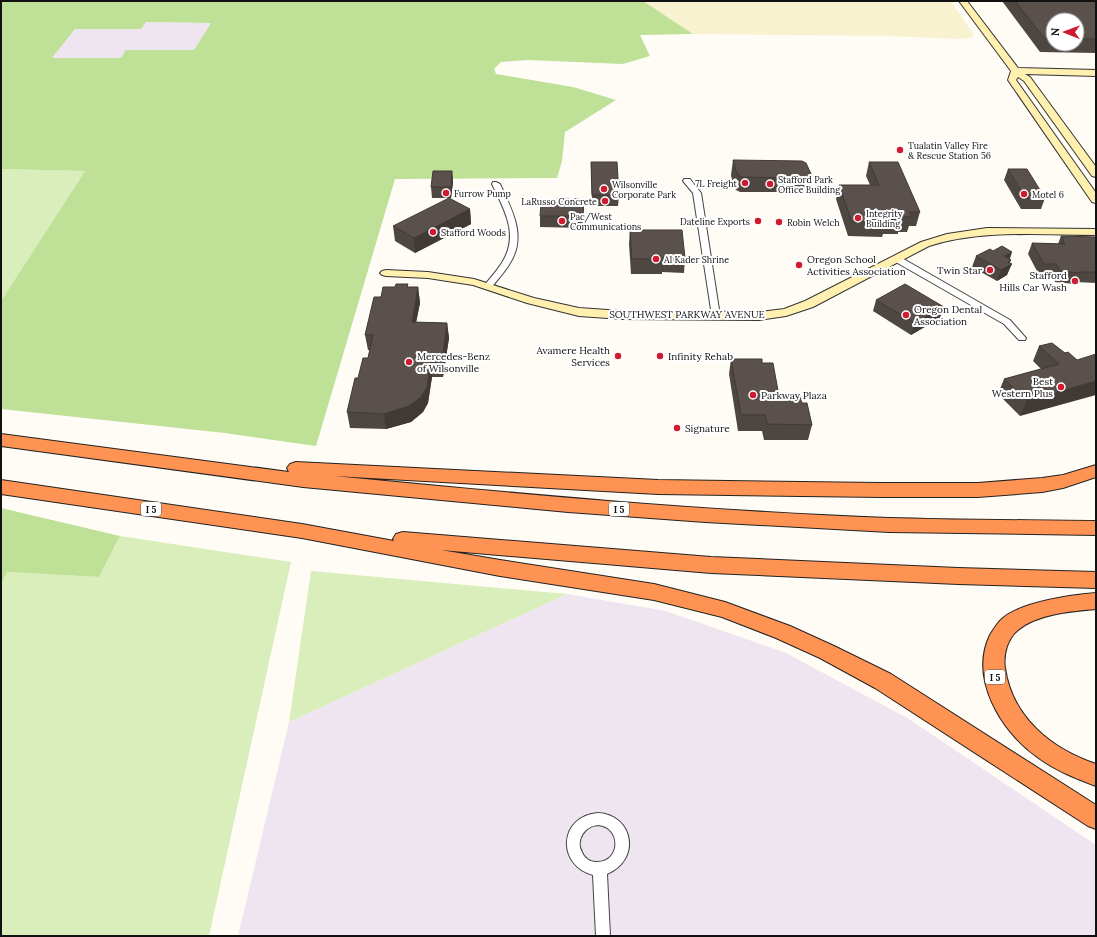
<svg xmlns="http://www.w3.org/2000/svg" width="1097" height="937" viewBox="0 0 1097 937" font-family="Lora,serif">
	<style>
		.industrial { fill: #eee5f0 }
		.farmland { fill: #f8f2d1 }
		.green { fill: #d9eeba }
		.forest { fill: #bee097; fill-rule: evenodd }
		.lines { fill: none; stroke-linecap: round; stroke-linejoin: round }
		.street-casing { stroke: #444; stroke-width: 2 }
		.secondary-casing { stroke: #333; stroke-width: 2 }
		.highway-casing { stroke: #222; stroke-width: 2 }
		.street { fill: #fff; fill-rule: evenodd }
		.secondary { fill: #fff0b0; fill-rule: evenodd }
		.highway { fill: #ff9353; fill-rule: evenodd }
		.wall { fill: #4e4641; fill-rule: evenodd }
		.shaded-wall { fill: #403935 }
		.building { fill: #5b514c; stroke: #403935 }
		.poi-dot { fill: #cf1b32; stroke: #fff; stroke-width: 1.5 }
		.labels { text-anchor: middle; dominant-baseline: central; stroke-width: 4; stroke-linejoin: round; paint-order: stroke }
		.far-poi-label { font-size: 9px; fill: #111; stroke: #fff; text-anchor: start }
		.shield { fill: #fff; stroke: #585858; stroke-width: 1 }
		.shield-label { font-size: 9px; font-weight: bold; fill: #111 }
		.poi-label { font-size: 10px; fill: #111; stroke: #fff; text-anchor: start }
		.street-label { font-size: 10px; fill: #111; stroke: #fff }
	</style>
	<rect width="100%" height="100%" fill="#fffcf5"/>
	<path class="industrial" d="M146,22L211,23L194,50H127L121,58H52L75,29H140Z
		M567,594L666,611L786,653L909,719L1096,845V936H238L289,722Z"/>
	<path class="farmland" d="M643,1H951L974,35L972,38L958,39L885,36L693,34Z"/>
	<path class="green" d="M1,169L85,171L1,301Z
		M120,536L291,562L209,936H1V584L7,572L99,577Z
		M311,571L567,594L289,722Z"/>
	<path class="forest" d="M1,1H643L693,34L640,35L650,56L623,64L528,60L501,62L494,69L496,74L573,87L616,100L565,132L562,161L557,178L395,179L316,446L225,433L1,409V301L85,171L1,169ZM146,22L211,23L194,50H126L121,58H52L75,29H141Z
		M1,508L120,536L99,577L7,572L1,584Z"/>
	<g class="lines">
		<defs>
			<path id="street" d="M684,179H690L701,193L720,316L716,319L712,316L693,193L683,181Z
				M493,182H496L500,184C512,210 527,236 510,263C505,272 497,280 491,288H488L484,286C490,278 498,270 503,261C519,234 504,209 492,184Z
				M894,257H900L1010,320L1026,338L1025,340H1019L1004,324L894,261Z
				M598,813C634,815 641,860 607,874L610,936H596L593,875C556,865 559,816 598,813ZM598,825C622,827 621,863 596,862C590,862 584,858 582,852C575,840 585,826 598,825Z"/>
			<path id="secondary" d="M959,1H967L1018,68L1096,70V76L1025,74L1030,77L1096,167V177L1092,176L1024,81L1018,77L1016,80L1096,193V203L1092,202L1008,80L1011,71Z
				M987,228L1096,229V235C1040,235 983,229 929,246L813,307L786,316L759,320L622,319L579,316L527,303L473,285L428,278L386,276L382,275L380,273L382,271L386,270L428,272L474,279L534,298L579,308L622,311L759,312L784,309L805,301L921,242L947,234Z"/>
			<path id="highway" d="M1,434L289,472L287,468L290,464L296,462L658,480L880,483H978L1042,478L1063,475L1096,465V477L1063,488L1042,492L978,497H880L658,494L334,476C519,494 703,511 889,518C958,520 1027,520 1096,521V535L889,532L705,522L568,512L303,487L1,446Z
				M1,480L302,524L394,541L393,539L396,534L403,532L711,557L958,568L1096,572V588L958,584L711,573L441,550L500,560L654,584L725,602L790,626L834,646L891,674L1096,805V829L1088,826L875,688L820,658L776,638L722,617L654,600L500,576L302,538L1,494Z
				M1096,593V609C1072,611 1037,614 1018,630C1007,639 1003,655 1005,668C1012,717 1051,749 1096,764V786C1075,778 1054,770 1036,756C1001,731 969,678 990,635C994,629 997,623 1003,618C1022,602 1071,595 1096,593Z"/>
		</defs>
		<use href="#street" class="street-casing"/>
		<use href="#secondary" class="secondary-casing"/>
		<use href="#highway" class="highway-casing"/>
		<use href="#street" class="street"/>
		<use href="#secondary" class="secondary"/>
		<use href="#highway" class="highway"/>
	</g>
	<path class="wall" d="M1002,1H1096V53L1040,52ZM1053,20H1077V44H1053Z
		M733,160L812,176L809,191L803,194H791L790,192H740L736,190L733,185L731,175Z
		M591,162L619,195L618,206H592Z
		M869,162L920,212L916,226H909L907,232H898V234H883L882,237L848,236L836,199L839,185H870L866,176Z
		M1008,169L1045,198L1041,209H1021L1004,180Z
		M452,171L453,182L451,198H432L431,187Z
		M584,199L583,228L540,227V216L558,204Z
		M470,209L471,224L415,253L395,241L393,226Z
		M630,230L685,258L684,273L662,272V274H631L629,244Z
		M1061,236L1096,237V283L1076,282L1075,284L1055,282L1052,275H1039L1028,254L1032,243L1058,244Z
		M976,256L1009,259L1010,263L1007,275L997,281L972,267Z
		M408,284V287H418L420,303L416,322L447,323L449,338L443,377H432L428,403L423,412L411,422L386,429L350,428L347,412L358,378L368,358L370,350H368L365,335L395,287Z
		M876,300L940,318L911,335L873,311Z
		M1039,346L1065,353L1077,360L1020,416L998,394L1004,379L1041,369L1033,361Z
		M731,359L762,363L779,396L802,403L812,425L808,440H764L762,431H738L729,374Z"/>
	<path class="shaded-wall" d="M452,171L453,182L451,198V187Z
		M812,176L809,191L803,194L806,179Z
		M470,209L471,224L415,253L414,238Z
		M1012,252L1009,262L1011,260L1009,265L1012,264L1007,275L997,281L1001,270L1004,256Z
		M418,287L420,303L413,338L412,322Z
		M944,307L940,318L911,335L915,323Z
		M447,323L449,338L443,377L442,361Z
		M431,361L432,377L428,403L423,412L411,422L386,429L384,414Z
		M1096,381V395L1020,416L1027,400Z"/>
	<path class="building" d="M1015,1H1096V39H1077V20H1053V39L1044,38Z
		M733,160L802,161L806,163L812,176L806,179H793V178L742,177L738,175L736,171Z
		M591,162H617L619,195H592Z
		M869,162H898L920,212H909L912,217H901L902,219H884L886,222H852L839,185H879Z
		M1008,169H1027L1045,198H1025Z
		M433,171H452L451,187H431Z
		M449,198L470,209L414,238L393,226Z
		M558,198L584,199L583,216H540L541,204H558Z
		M630,230H682L685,258L663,257L664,259H632Z
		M1061,236L1096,237V272H1079L1080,273L1060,271L1056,264H1044L1032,243L1065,244Z
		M1002,246L1012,252L1004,256L1011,260L1008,262L1012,264L1001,270L976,256L990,249L993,251Z
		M396,284H408L407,287H418L412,322L447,323L442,361H431L427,387L421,397L409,406L384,414L347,412L355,378H358L363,358H368L373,335H365L374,297H381L383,287H395Z
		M905,284L944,307L915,323L876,300Z
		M1052,343L1065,353L1068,352L1077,360L1096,354V381L1027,400L1004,379L1059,364L1039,346Z
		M731,359H762V363H773L779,396H800L802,403H807L812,425L767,424L765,415H741Z"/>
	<g class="poi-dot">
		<circle cx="900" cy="150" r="4"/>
		<circle cx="745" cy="183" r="4"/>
		<circle cx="770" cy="184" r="4"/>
		<circle cx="604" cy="189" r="4"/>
		<circle cx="446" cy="193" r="4"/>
		<circle cx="1024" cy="194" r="4"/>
		<circle cx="605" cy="201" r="4"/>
		<circle cx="858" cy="218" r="4"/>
		<circle cx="562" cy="221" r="4"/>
		<circle cx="758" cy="221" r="4"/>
		<circle cx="779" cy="222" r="4"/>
		<circle cx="433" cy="232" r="4"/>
		<circle cx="656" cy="259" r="4"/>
		<circle cx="799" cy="265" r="4"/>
		<circle cx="990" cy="270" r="4"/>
		<circle cx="1075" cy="281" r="4"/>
		<circle cx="906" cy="315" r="4"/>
		<circle cx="618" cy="356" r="4"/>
		<circle cx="660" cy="356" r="4"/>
		<circle cx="409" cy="362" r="4"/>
		<circle cx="1061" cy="387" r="4"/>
		<circle cx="753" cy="395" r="4"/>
		<circle cx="677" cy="428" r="4"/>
	</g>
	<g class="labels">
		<g class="far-poi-label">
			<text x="908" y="145">Tualatin Valley Fire<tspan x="908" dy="10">&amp; Rescue Station 56</tspan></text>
			<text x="778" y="179">Stafford Park<tspan x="778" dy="10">Office Building</tspan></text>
			<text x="737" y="183" text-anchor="end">7L Freight</text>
			<text x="612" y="184">Wilsonville<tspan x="612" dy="10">Corporate Park</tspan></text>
			<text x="454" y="193">Furrow Pump</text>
			<text x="1032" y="194">Motel 6</text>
			<text x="597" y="201" text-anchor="end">LaRusso Concrete</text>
			<text x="866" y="213">Integrity<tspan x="866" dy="10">Building</tspan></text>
			<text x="570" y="216">Pac/West<tspan x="570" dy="10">Communications</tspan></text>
			<text x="750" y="221" text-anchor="end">Dateline Exports</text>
			<text x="787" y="222">Robin Welch</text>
			<text x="441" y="232">Stafford Woods</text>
			<text x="664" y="259">Al Kader Shrine</text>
		</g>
		<g class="shield">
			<rect x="141" y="502" width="20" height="14" rx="3"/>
			<rect x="609" y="502" width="20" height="14" rx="3"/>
			<rect x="985" y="670" width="20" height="14" rx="3"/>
		</g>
		<g class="shield-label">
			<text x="151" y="509">I 5</text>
			<text x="619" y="509">I 5</text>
			<text x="995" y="677">I 5</text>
		</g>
		<g class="poi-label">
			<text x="807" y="259">Oregon School<tspan x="807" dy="12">Activities Association</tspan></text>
			<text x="982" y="270" text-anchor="end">Twin Star</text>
			<text x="1067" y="275" text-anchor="end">Stafford<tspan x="1067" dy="12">Hills Car Wash</tspan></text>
			<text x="914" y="309">Oregon Dental<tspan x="914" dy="12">Association</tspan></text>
			<text x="610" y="350" text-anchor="end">Avamere Health<tspan x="610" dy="12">Services</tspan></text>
			<text x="417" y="356">Mercedes-Benz<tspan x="417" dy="12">of Wilsonville</tspan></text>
			<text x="668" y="356">Infinity Rehab</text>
			<text x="1053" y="381" text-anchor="end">Best<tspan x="1053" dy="12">Western Plus</tspan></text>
			<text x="761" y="395">Parkway Plaza</text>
			<text x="685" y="428">Signature</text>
		</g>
		<g class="street-label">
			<text x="687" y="314">SOUTHWEST PARKWAY AVENUE</text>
		</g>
	</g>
	<rect width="1097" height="937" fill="none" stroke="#111111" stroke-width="4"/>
	<g transform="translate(1065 32) rotate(271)"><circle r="19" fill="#ffffff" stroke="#a0a0a0"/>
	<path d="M0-3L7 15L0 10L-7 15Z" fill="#cf1b32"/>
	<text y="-6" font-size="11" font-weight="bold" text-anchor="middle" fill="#111111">N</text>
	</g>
</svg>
